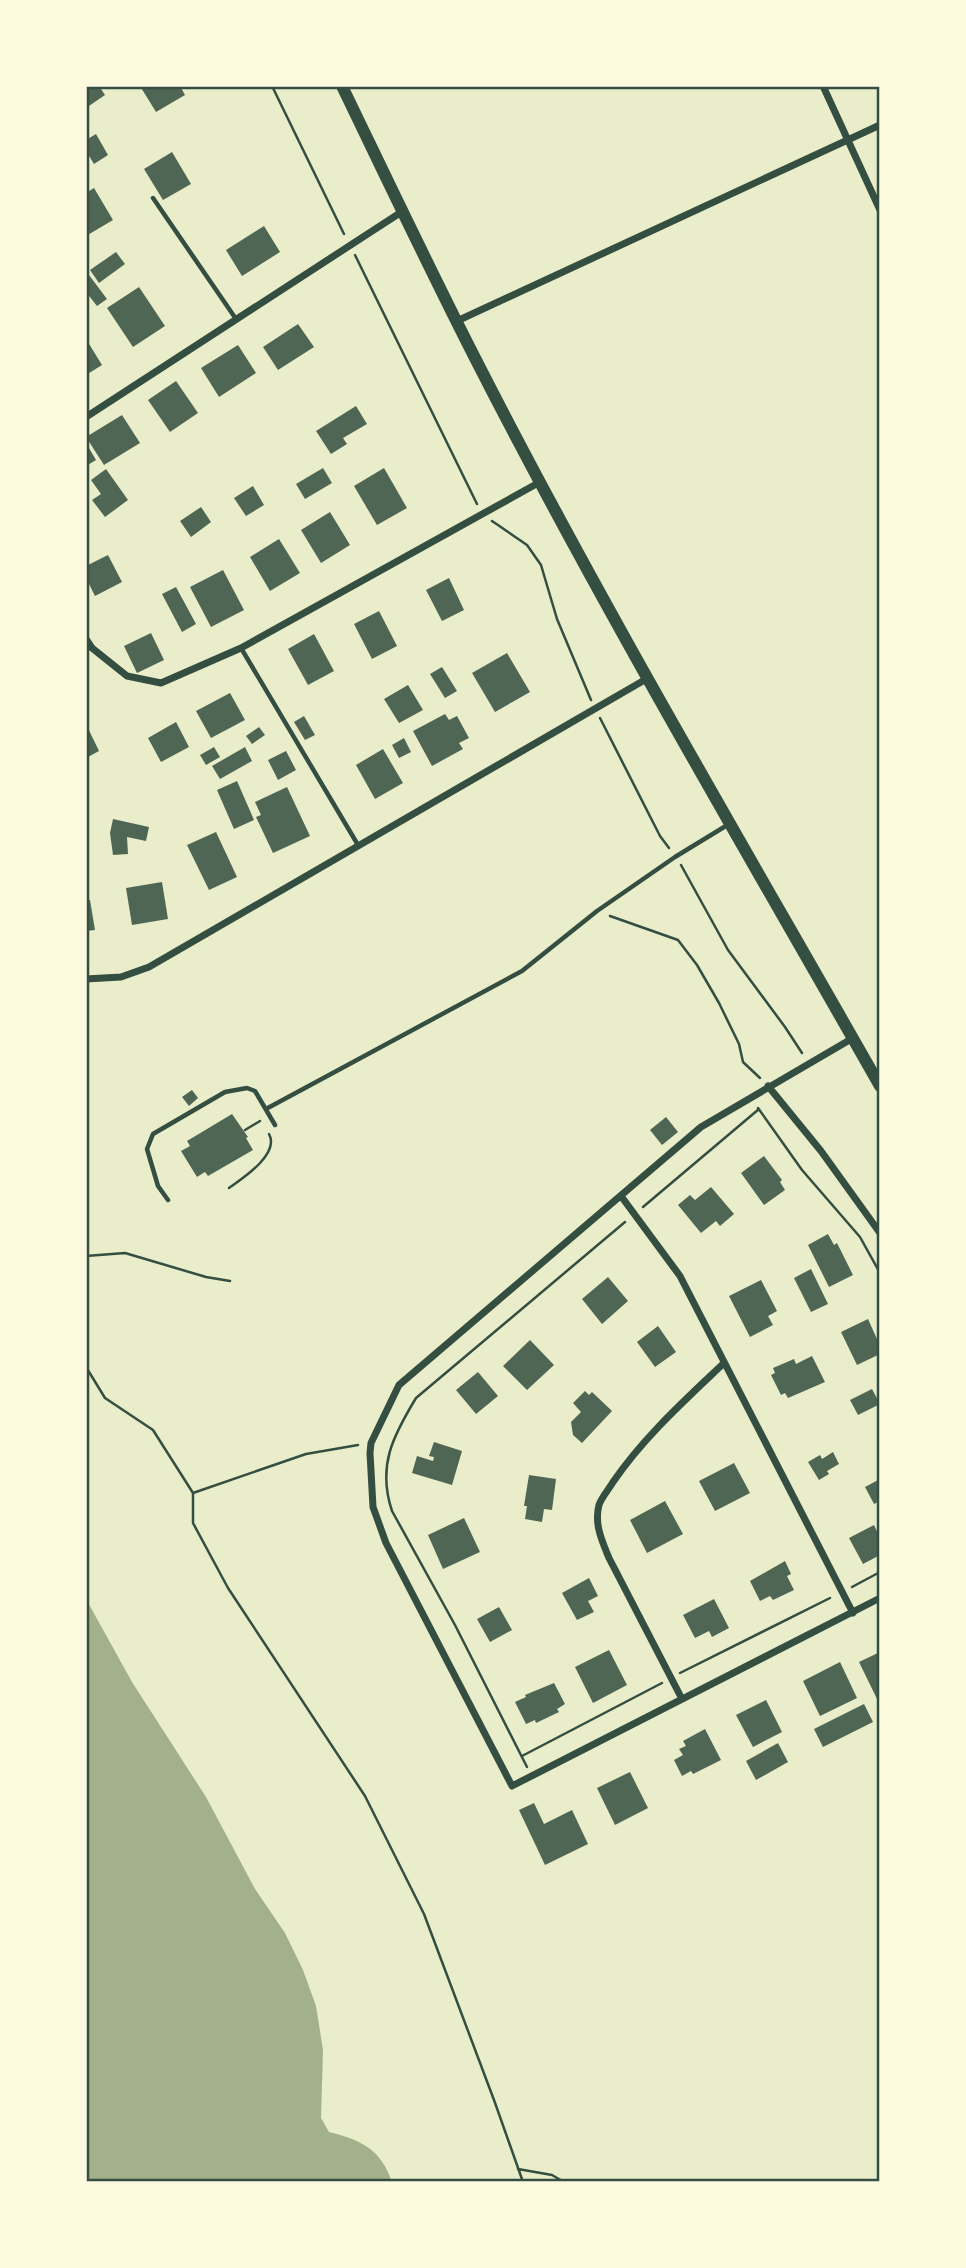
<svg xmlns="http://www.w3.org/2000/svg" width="966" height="2268" viewBox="0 0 966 2268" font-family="Ubuntu,sans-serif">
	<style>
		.water { fill: #a3b18a }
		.building { fill: #4f6655 }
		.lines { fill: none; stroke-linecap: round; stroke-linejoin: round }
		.path { stroke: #344e41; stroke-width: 2.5 }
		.service { stroke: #344e41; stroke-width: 4.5 }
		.minor { stroke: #344e41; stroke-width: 7 }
		.secondary { stroke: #344e41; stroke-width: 12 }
		.neatline { fill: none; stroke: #344e41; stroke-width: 2.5 }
	</style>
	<rect width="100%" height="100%" fill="#e9edc9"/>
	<path class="water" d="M86,1599L132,1682L206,1797L255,1889L285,1933L303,1970L316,2006L323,2050L321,2118L329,2132C361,2140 381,2149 392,2182H86Z"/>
	<path class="building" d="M86,86H99L105,95L86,108Z
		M140,86H180L185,95L156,112Z
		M96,134L108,155L94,164L86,151V140Z
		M172,152L191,184L163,200L144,169Z
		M94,188L113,220L86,236V193Z
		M264,226L280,252L242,276L226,250Z
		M116,252L125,264L99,283L90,270Z
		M86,271L107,299L97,306L86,292Z
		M139,287L165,326L133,347L107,308Z
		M298,324L314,347L278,370L263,347Z
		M86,339L102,365L86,375Z
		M238,345L256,373L219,397L201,368Z
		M176,381L198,413L170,432L148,400Z
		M356,406L367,424L343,438L347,444L331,454L316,431Z
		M122,415L140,443L104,465L86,437Z
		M86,443L96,460L86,466Z
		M323,468L332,483L305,499L296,484Z
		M384,468L407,508L377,525L354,486Z
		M106,469L128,500L105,517L92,500L101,494L91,480Z
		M253,486L264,505L246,516L234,498Z
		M201,507L211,522L191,537L180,521Z
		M330,512L350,545L321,563L301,530Z
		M279,539L300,573L270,591L250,557Z
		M108,555L122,582L95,596L86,578V566Z
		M223,570L244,610L211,627L190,587Z
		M449,578L464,610L442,621L426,590Z
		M176,587L196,624L182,632L162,594Z
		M379,611L397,646L372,659L354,624Z
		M151,633L164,660L137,673L124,646Z
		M314,634L334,671L308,685L288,649Z
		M507,653L530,692L495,712L472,673Z
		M442,667L457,691L445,698L430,674Z
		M408,685L423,710L399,723L384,699Z
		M230,693L245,720L211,738L196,711Z
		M445,714L449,720L457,716L469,738L459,743L463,749L432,766L413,731Z
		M304,716L315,735L305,740L294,722Z
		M176,722L189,747L161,762L148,738Z
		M86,724L99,751L86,758Z
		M259,727L265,735L252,744L246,736Z
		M404,738L411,752L399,758L392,745Z
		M214,747L220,757L206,765L200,755Z
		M245,747L252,761L220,779L212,766Z
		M383,749L403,783L375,799L356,765Z
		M286,751L296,770L278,780L268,760Z
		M237,781L254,820L234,829L217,790Z
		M287,787L310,836L273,853L256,817L261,815L255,802Z
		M113,819L149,827L146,841L127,837L128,854L113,855L110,833Z
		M216,832L237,877L209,890L187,845Z
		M162,882L168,919L132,925L126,888Z
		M86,900H90L95,930L86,931Z
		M192,1090L198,1098L189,1106L182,1097Z
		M232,1114L248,1137L246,1138L253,1150L208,1176L205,1172L197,1177L181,1151L190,1146L187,1141Z
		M666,1117L678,1132L662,1145L650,1130Z
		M764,1156L782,1180L780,1182L785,1190L764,1205L741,1173Z
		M711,1187L734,1214L720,1226L716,1221L701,1233L678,1205L690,1195L695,1200Z
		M828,1234L834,1245L837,1243L853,1275L829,1287L808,1245Z
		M811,1269L828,1304L811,1312L794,1278Z
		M608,1277L628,1301L602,1324L582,1299Z
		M761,1280L777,1311L768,1316L773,1325L750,1337L729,1296Z
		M868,1319L877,1339L880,1338V1354L857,1365L841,1332Z
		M658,1326L676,1352L655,1367L637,1342Z
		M530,1340L554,1365L527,1390L503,1366Z
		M812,1356L825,1382L788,1398L785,1393L781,1395L771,1375L775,1373L773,1368L794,1359L796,1364Z
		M478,1372L498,1396L476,1414L456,1390Z
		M872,1389L880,1404L858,1415L850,1400Z
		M585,1391L589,1395L592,1392L612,1411L582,1443L573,1435L571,1422L581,1412L573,1403Z
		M434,1442L462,1451L452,1485L412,1473L417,1456L433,1461L434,1457L429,1456Z
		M833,1452L839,1464L827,1471L829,1474L819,1480L808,1462L820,1455L822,1459Z
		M734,1463L750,1493L715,1511L699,1481Z
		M529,1475L556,1479L552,1510L544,1509L542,1522L525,1519L527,1506H524Z
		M880,1479V1501L874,1504L865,1487Z
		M665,1501L683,1534L647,1553L630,1520Z
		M464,1518L480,1552L443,1569L428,1535Z
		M874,1525L880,1538V1555L863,1564L849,1538Z
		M785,1561L791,1574L787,1576L794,1590L773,1600L770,1596L760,1601L750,1581Z
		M589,1578L598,1596L588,1601L594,1612L577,1620L562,1593Z
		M714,1599L729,1628L712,1637L709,1631L695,1638L683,1615Z
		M499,1607L512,1630L490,1642L477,1619Z
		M609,1650L627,1685L593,1703L575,1667Z
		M880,1652V1697L877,1699L859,1662Z
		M840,1662L857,1698L820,1716L803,1681Z
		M554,1683L565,1704L557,1709L559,1712L536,1723L535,1720L526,1724L515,1702L526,1697L525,1695Z
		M766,1700L782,1732L753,1747L736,1715Z
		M864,1704L873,1722L823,1747L814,1729Z
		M705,1729L721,1760L693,1774L691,1771L682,1776L674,1760L683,1755L679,1749L686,1746L683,1741Z
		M778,1743L788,1762L756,1780L746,1761Z
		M630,1772L648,1808L615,1825L597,1788Z
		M534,1803L544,1824L572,1810L588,1844L545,1865L519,1810Z"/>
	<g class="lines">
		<path class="path" d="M272,86L344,234
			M355,255L477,504
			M492,521L527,545L541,565L557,619L591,700
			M600,718L660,836L669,848
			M681,865L728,950L785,1027L802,1053
			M610,916L678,940L697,965L719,1003L739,1044L743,1062L760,1078
			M758,1108L802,1170L860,1237L880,1273
			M245,1130L260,1121
			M229,1188C243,1178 280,1154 269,1134
			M643,1207L759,1109
			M86,1256L125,1253L206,1277L230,1281
			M86,1367L105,1398L153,1430L193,1493V1523L228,1588L365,1796L424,1914L494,2100L523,2182
			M193,1493L306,1454L358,1445
			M852,1587L880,1572
			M680,1673L830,1598
			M522,1756L662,1683
			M527,1767L455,1625L392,1511C377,1466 393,1436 416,1398L625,1222
			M518,2169L552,2175L564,2182"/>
		<path class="service" d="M153,198L236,319
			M241,648L358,845
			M266,1109L522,971L597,911L675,857L729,824
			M168,1200L158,1186L147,1149L153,1134L225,1092L247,1088L255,1091L275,1125"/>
		<path class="minor" d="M823,86L880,210
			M457,321L880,125
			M86,417L403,211
			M86,639L92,648L127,676L161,683L241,648L540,482
			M86,979L121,977L149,967L648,678
			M853,1038L701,1127L399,1385L371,1443L370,1453L373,1507L386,1543L512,1786L880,1598
			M768,1086L821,1151L880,1233
			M621,1196L680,1276L853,1613
			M682,1699L609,1558C602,1541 594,1524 599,1505C601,1498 609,1489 613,1482C644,1437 684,1401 724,1363"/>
		<path class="secondary" d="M342,86C386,177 429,268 475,358C601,605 743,845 880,1086"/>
	</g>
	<rect width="966" height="2268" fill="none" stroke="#fefae0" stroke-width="175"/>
	<rect x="88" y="88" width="790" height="2092" class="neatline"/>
</svg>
